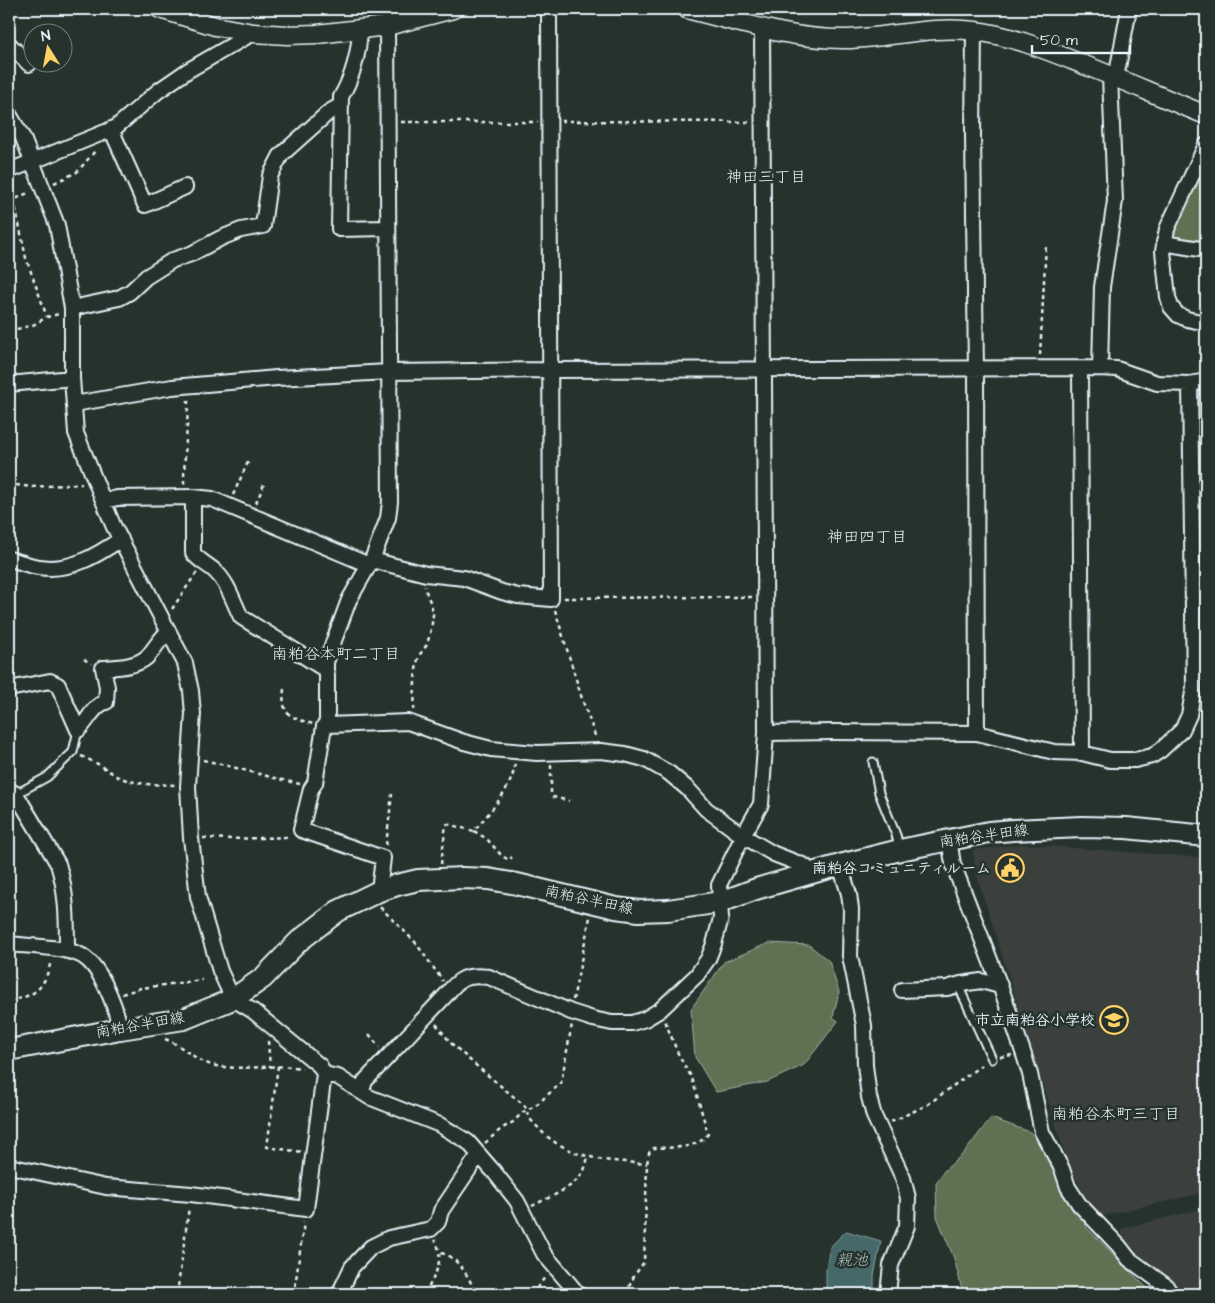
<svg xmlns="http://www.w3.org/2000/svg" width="1215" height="1303" viewBox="0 0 1215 1303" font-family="'Architects Daughter','Klee One',sans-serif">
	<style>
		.built { fill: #3b403d }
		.green { fill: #607052; stroke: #a4b0a5 }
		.water { fill: #446968; stroke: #869fa2 }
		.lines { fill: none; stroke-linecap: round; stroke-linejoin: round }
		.service-casing { stroke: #e8f1f8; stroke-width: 11 }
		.minor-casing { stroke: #e8f1f8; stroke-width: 18 }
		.tertiary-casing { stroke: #e8f1f8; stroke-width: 21 }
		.secondary-casing { stroke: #e8f1f8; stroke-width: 24 }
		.path { stroke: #e8f1f8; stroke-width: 2.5; stroke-dasharray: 4 4; stroke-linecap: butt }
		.service { stroke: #26332d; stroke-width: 7 }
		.minor { stroke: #26332d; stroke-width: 14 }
		.tertiary { stroke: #26332d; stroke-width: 18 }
		.secondary { stroke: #26332d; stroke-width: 20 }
		.labels { text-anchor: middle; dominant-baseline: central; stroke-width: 5; stroke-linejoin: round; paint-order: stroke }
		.street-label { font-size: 15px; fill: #e8f1f8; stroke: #26332d }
		.poi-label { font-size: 15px; font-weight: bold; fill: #e8f1f8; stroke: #26332d; text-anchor: end }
		.neighbourhood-label { font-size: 16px; fill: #e8f1f8; stroke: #26332d }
		.water-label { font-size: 16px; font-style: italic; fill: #a6bbbe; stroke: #26332d }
	</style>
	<rect width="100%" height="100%" fill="#26332d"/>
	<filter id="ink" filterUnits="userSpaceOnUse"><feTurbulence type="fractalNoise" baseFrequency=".02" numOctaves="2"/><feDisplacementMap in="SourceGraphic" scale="10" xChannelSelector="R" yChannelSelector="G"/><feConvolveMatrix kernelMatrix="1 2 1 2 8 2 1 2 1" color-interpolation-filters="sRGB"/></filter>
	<g filter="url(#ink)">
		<path class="built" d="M1022,844L1206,858V1192L1097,1217L1069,1166L976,873L973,850Z
			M1206,1208V1294H1165L1132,1258L1120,1229Z"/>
		<path class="green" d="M1206,162V243L1180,240L1172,234Z
			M769,943L809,945L829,961L839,992L833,1017L838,1021L804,1065L767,1082L716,1092L695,1057L691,1009L724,962Z
			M991,1118L1030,1132L1064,1166L1087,1228L1148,1289L1145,1294H963L954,1258L937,1217L936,1183L944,1171L964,1153Z"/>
		<path class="water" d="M846,1231L881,1241L874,1276V1294H826V1268L830,1247Z"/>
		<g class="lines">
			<defs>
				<path id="service" d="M873,762L879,793L896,835L900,850
					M16,794L47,777L73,752L78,730
					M958,985L992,1059"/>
				<path id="minor" d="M360,29C359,53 353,76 341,97L339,229L387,228
					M974,31L973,135L976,370L977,733
					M9,44L29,64
					M1116,78L1129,9
					M9,114L23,138L57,225L72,308V378L76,433L113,525L185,663L191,691L193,714L188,786L191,838L198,897L220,971L233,999L253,1011L320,1066L324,1074L306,1209L191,1194L106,1187L9,1166
					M111,129L145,205L185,187
					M1206,145L1167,229L1163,251L1168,297L1171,307L1178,315L1187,319L1206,323
					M9,171L115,128L158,91L187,71L253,33
					M1164,242L1175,245L1206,250
					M72,308L119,298L130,292L146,277L173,260L191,254L221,238L241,230L263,226L270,176L281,155L329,112L341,105
					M1100,368L1102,287L1115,201L1110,76
					M1080,369L1082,753
					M9,384L72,378
					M74,404L172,387L277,378L389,372L551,370L1100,368L1117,369L1157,383L1190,384L1206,381
					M193,497V553C199,561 207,564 215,571C228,583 233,601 241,617L326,670L327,675V725L324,726L315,783L311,789L301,830L383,858L379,891
					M105,501L117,498L193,497L212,499L369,565L372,560L388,518L390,502L387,26L397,9
					M9,559C19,561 29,566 39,567C70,572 96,556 121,539
					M372,560L426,574L464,578L502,592L518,596L551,599L549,9
					M326,670V662L349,600L369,565
					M9,689L50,681L58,685L78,730C88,722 93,705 106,702L107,687L103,668C117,667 136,667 147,657C155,649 159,639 168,632
					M327,725L408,722L464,742L491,749L537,753L601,751L625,754L644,759L669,773L688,789L706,809L743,836L774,854L805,866L810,874
					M766,733L833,732L977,733L1054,752L1082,753L1110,760H1135L1152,756L1161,750L1182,730L1189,715L1194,687L1190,384
					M9,790L16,794L58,864C67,892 67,922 67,951
					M949,839L953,864L1002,991L1023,1052L1030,1074L1042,1132L1062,1169L1068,1187L1079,1204L1119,1246L1129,1259L1166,1286L1171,1294
					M840,865L849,894L851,909L850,956L864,1025L865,1065L869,1097L874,1116L903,1178L908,1198L907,1226L891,1265L888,1294
					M9,944C27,946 62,947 78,954C100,962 116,1007 120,1029
					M902,990L947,988L961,984L981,981L1000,986
					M324,1074L338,1077L369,1097L440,1125L468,1142L495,1173L517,1201L544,1254L578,1294
					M362,1091L365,1081L446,995C459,978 467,974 489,977L571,1012L593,1019L612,1023H632L645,1019L660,1010L697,975L708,959L714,944L721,918L719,885L743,836L761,804L766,733L762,27
					M339,1294L352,1267L371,1247L389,1238L431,1229L438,1222L441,1211L478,1156"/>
				<path id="tertiary" d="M160,9L215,26L253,33L287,35L317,34L387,26L453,9
					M687,9C739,22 793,40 847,39C889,38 933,25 975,31C1014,36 1051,52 1087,66C1127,82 1166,99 1206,115"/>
				<path id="secondary" d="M9,1050L120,1029L184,1019L233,999L263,978L299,941L338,911L379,891L397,885L418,880L463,878L488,879L517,884L616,908L639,911L668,910L721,902L756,889L840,865L900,850L989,832L1013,830L1082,827L1126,828L1206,836"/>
			</defs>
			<use href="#service" class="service-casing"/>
			<use href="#minor" class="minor-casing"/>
			<use href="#tertiary" class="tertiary-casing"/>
			<use href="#secondary" class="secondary-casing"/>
			<path class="path" d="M561,121L750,122
				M401,122H538
				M54,183L77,172L96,150
				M14,200L26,258L47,317
				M9,202L30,192
				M9,331L33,325L47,317L59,314
				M1040,355L1046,244
				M184,484C184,455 188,426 188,397
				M16,485L32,487L82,484
				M233,495L248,462
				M256,503L265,482
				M564,598L754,597
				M172,609L197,572
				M555,610L583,702L596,738
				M84,659L91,664
				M284,689C281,716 290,717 313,724
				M414,710C415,693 414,676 418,659C419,654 423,651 426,646C430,637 432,625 433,615C433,604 426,596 425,586
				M81,756L100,765L118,777L130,781L145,784L176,785
				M203,760C236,767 267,777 300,784
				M551,765V794L553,797L569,801
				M474,831L487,839L502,856L509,860L512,857
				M203,838L231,839L290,837
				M386,845L392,794
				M441,864L445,831L447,824L474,831C489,812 513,789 515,763
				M380,907L415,942L443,981
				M122,994L141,988L202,980
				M573,1000L590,917
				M9,1001C37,995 44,989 51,961
				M436,1024L451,1043L473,1063L525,1106L529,1118L545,1135L556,1143L576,1153L602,1160L647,1164
				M369,1034L379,1047
				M165,1039C182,1045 194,1060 212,1065C242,1072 272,1063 302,1068
				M268,1041L270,1067
				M1000,1057L1012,1055
				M278,1066L267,1147L302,1152
				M891,1122L927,1105L983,1064
				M485,1143L501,1129L513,1122L523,1112L535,1106L561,1083L572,1024
				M532,1206C549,1197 573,1189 583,1172C586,1167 587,1161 588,1156
				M441,1253C458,1257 469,1277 475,1292L478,1294
				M177,1294L189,1207
				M294,1294L304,1222
				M425,1294C434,1276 446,1260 435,1240
				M532,1294L546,1276
				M626,1294L634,1276L644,1262L647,1164L649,1153L654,1148C672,1147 696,1150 708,1134L692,1078L679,1056L665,1021"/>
			<use href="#service" class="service"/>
			<use href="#minor" class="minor"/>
			<use href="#tertiary" class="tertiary"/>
			<use href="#secondary" class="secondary"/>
		</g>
	</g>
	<defs>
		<symbol id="civic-ring" viewBox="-11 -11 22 22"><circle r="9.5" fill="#26332d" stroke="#ffd166" stroke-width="1.5"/><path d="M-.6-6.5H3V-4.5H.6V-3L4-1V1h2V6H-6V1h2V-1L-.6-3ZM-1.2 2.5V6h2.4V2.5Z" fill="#ffd166"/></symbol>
		<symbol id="school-ring" viewBox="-11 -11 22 22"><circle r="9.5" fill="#26332d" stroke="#ffd166" stroke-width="1.5"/><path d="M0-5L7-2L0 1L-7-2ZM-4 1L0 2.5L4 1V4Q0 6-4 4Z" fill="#ffd166"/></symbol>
	</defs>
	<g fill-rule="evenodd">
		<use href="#civic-ring" x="994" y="852" width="32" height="32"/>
		<use href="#school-ring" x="1098" y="1004" width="32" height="32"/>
	</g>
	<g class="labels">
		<g class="street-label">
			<text transform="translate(984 836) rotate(-8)">南粕谷半田線</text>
			<text transform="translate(589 900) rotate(12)">南粕谷半田線</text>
			<text transform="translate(140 1025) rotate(-10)">南粕谷半田線</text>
		</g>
		<g class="poi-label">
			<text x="991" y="868">南粕谷コミュニティルーム</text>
			<text x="1095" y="1020">市立南粕谷小学校</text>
		</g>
		<g class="neighbourhood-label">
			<text x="766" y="177">神田三丁目</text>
			<text x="867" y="537">神田四丁目</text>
			<text x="336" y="654">南粕谷本町二丁目</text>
			<text x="1116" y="1114">南粕谷本町三丁目</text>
		</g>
		<g class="water-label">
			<text x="852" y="1260">親池</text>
		</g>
	</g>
	<rect width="1215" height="1303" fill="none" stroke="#26332d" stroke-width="30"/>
	<rect x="15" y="15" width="1185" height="1273" fill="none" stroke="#e8f1f8" stroke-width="2" filter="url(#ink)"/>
	<g transform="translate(48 48) rotate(349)"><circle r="24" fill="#26332d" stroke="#747f7e"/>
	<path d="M0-4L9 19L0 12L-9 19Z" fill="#ffd166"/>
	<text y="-8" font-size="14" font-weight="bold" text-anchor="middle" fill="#e8f1f8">N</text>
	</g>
	<path d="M1032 45v8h98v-8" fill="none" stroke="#e8f1f8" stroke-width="2.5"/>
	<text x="1040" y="45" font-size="15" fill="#e8f1f8" stroke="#26332d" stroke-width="4" paint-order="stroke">50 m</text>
</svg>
